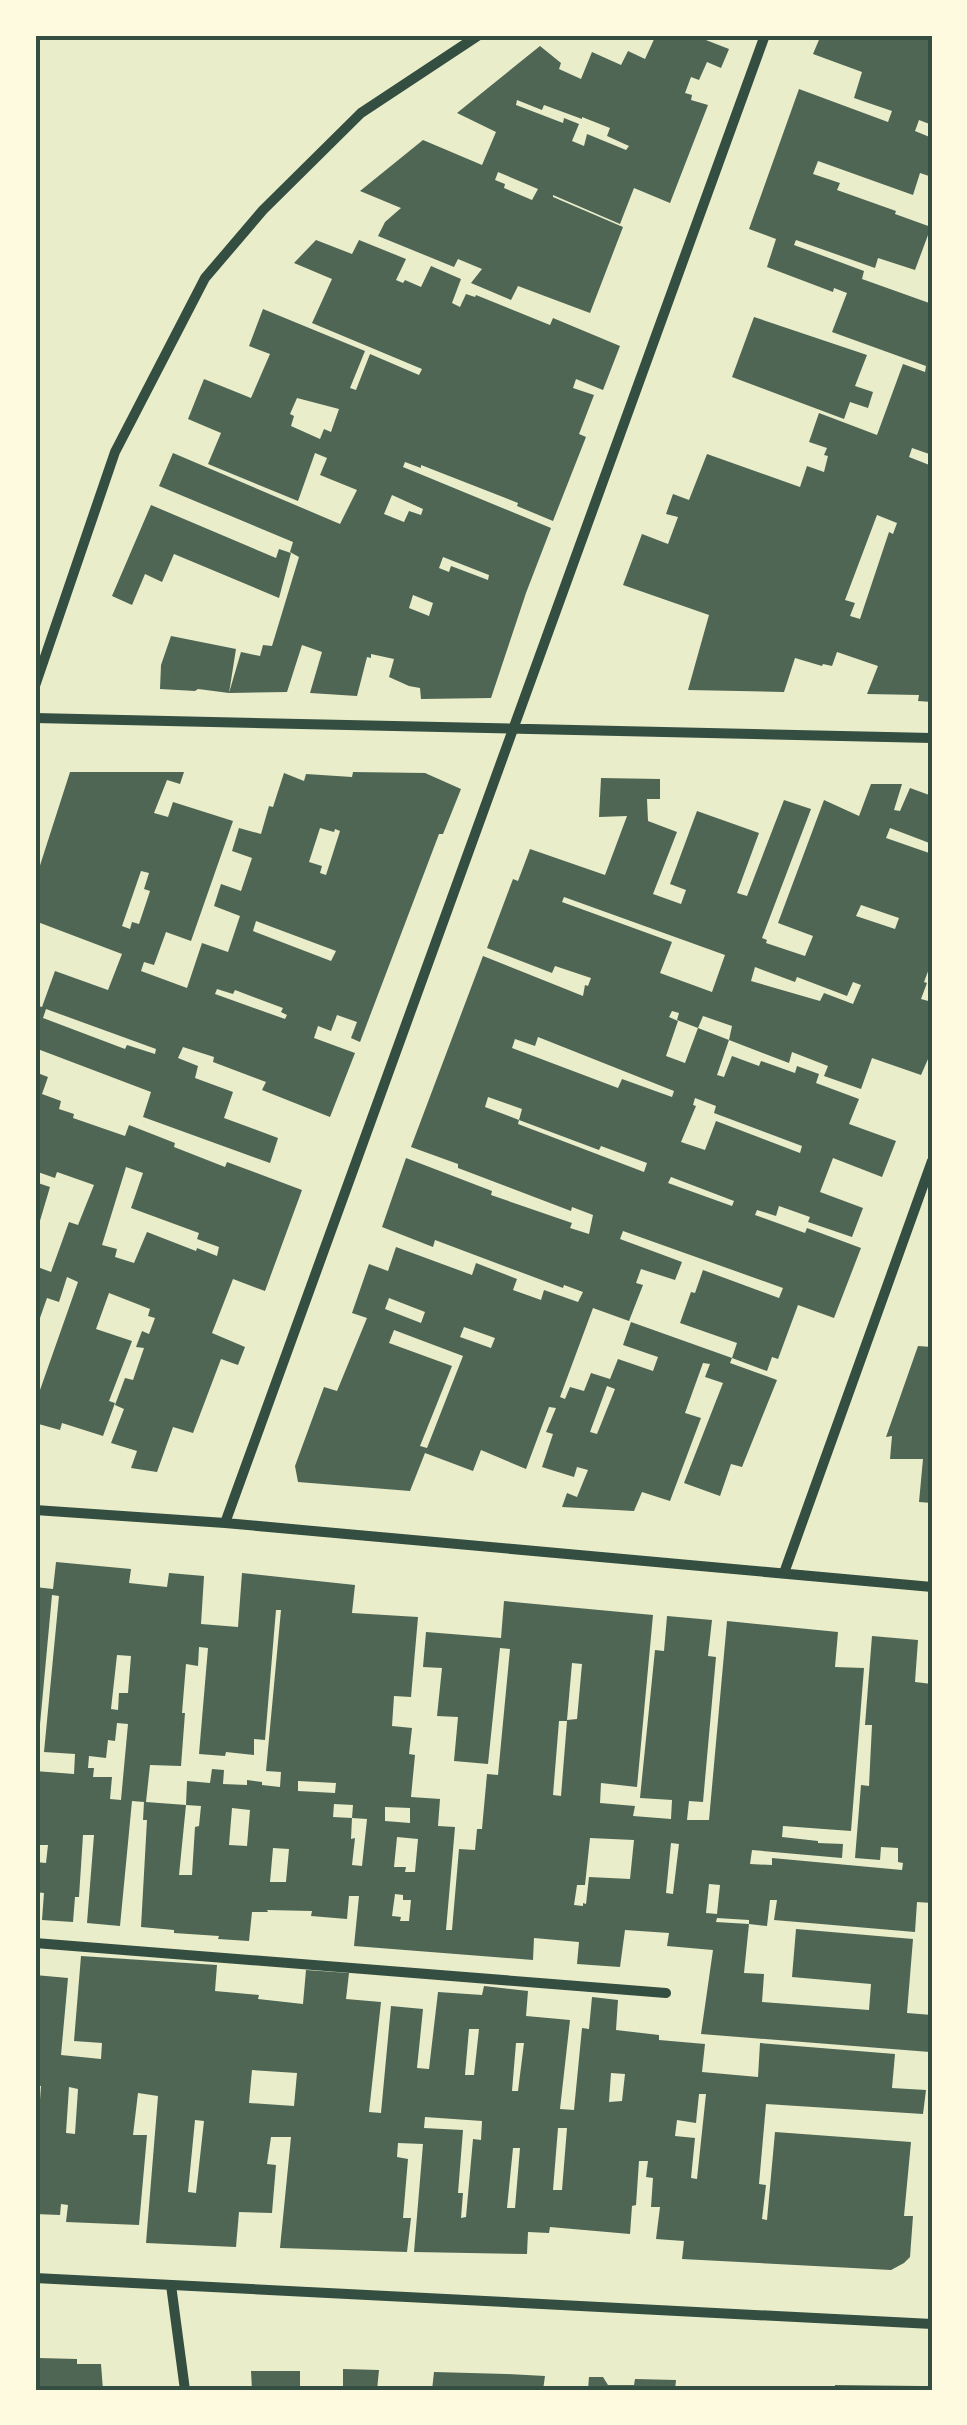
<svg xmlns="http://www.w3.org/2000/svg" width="967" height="2425" viewBox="0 0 967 2425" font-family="'Noto Serif',serif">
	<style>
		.building { fill: #4f6655; fill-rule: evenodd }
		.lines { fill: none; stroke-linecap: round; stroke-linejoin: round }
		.minor { stroke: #344e41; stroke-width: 10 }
		.neatline { fill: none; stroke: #344e41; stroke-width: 4 }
	</style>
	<rect width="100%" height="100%" fill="#e9edc9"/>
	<path class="building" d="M656,35H693L729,49L721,68L707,62L699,80L691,77L685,93L692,95L691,100L708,105L670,203L634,188L620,224L553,195V197L623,227L590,313L518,286L511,300L471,283L482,269L458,259L454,267L378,236L385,222L401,208L360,191L423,140L482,165L496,132L457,113L540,46L561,63L559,69L581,79L592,52L621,65L628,51L645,59ZM517,100L542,110L544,105L582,119V117L610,128L607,136L629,146L626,150L587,134L584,146L572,141L579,124L564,118L563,123L516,105ZM498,172L538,189L532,200L504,188L505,184L495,180Z
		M821,35H932V125L919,120L915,131L932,138V177L920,173L913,195L818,161L813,174L840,183L837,190L896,211L895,214L931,227L915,270L878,258L875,268L796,240L794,245L864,271L862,279L932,304V455L912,448L909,457L932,466V702L918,701L919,695L867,694L878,666L837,652L832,666L823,664L822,666L795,658L784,692L688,690L709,615L623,585L642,534L668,544L678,517L666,514L673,494L689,500L707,454L800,487L807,466L824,472L828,456L824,455L827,448L809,442L819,413L877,435L903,364L925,372L926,366L832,332L847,293L834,288L833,292L767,267L776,239L749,229L799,89L888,122L892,111L854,98L862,72L813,54ZM877,515L897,523L893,534L889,532L860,619L850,616L855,603L845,600Z
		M316,240L352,254L359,240L406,259L396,280L403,283L405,280L421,287L431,266L461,279L452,303L460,307L466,294L475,297L476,295L550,325L553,318L620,346L603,390L576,379L573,388L594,395L579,434L586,437L553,521L517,506L518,503L421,465V468L405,462L403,467L551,528L526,593L491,698L421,699L420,688L409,686L389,677L394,659L371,654V658L367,657L357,696L310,693L322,652L302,645L287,692L229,693L241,652L260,656L263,645L272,646L299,557L290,552L293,542L159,486L173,453L340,524L357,490L320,475L327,458L315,453L298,501L208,464L221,433L188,419L204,379L251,398L270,354L249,346L263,309L365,351L350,388L356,390L370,354L419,375L422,369L312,323L332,279L294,263ZM297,398L339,409L331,432L324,429L320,439L291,426L294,416L290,414ZM392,495L423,509L421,515L409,511L404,522L384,514ZM443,557L489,575L488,580L451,566L449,572L439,568ZM413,595L433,603L429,616L409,608Z
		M754,317L867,355L855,386L873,392L868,408L850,402L844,419L732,377Z
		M151,505L276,558L279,549L291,553L279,598L174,554L162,582L145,574L132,605L112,596Z
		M171,636L236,649L229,693L198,689L195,691L160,689L161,665Z
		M70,772H184L180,784L167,780L154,813L168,817L173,802L233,821L191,941L166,932L154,965L144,962L141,971L187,988L202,943L228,952L240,916L214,906L221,884L241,891L252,858L232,851L239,828L261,834L269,806L273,807L284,773L304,781L306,774L352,777L353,772L425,773L461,789L443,834H439L360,1042L351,1038L357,1022L337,1015L331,1031L318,1026L314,1038L355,1053L330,1117L262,1090L266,1082L213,1062L214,1057L183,1047L178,1058L198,1066L195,1078L233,1092L224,1118L278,1138L270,1163L143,1117L151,1092L35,1048V1005L42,1007L55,971L108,990L122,954L35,921V881ZM320,828L334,832L335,829L340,831L326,875L320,873L322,866L309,862ZM141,871L149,873L144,889L150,891L139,924L132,922L130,929L122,926ZM256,921L336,951L331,961L253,931ZM217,989L233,994L235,990L283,1008L281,1012L287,1015L285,1019L215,994ZM46,1009L156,1049L155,1054L127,1045L125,1049L43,1018Z
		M601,778L660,779V799H647L648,821L677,832L653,894L681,904L686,890L670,884L697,811L759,833L737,893L747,896L784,800L811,809L762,938L767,940L766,943L805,956L813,936L778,923L824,800L859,816L871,784H902L894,810L900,811L910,788L932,796V844L890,828L886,838L932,854V961L924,982L927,983L921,999L932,1002V1050L921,1075L872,1058L861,1089L824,1076L828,1066L792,1052L789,1063L729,1040L732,1026L703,1016L698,1028L677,1020L679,1013L672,1011L669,1017L678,1021L666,1056L685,1063L698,1028L729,1040L717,1075L724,1077L732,1056L759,1066L761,1061L795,1073L797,1066L819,1074L816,1083L859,1099L849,1124L896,1141L882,1177L833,1158L820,1192L863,1208L852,1237L808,1222L810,1217L779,1206L776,1216L757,1210L755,1215L805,1233L807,1228L861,1248L834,1318L798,1305L778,1359L772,1357L767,1371L732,1358L737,1343L680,1323L691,1292L695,1293L703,1270L779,1298L783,1288L623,1231L620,1239L682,1262L675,1280L641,1269L636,1283L643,1285L629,1321L593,1308L560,1397L565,1399L570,1387L584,1391L591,1373L610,1379L618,1359L653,1371L658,1357L623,1345L631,1322L732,1358L730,1363L777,1380L742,1467L731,1464L720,1496L684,1483L723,1383L705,1377L710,1364L703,1363L685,1413L701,1418L670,1501L642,1492L634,1511L562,1507L567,1493L577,1497L588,1470L577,1467L574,1477L542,1467L553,1434L546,1432L556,1408L549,1407L526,1469L481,1450L473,1471L425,1453L410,1491L298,1482L295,1466L324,1387L337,1391L367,1318L352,1313L369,1264L388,1271L396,1247L472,1275L476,1263L517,1279L513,1290L541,1300L544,1290L578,1302L583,1292L564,1285L563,1288L435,1240L433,1247L382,1227L406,1158L492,1191L491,1195L572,1223L570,1228L589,1234L593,1215L572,1207L571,1211L458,1168V1164L411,1147L483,956L583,996L585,985L588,986L591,978L555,966L552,973L487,948L513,879L518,881L530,849L605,875L627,816L599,817ZM564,897L725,955L712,992L660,973L672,942L562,902ZM861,905L899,918L895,929L856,916ZM755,967L795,982L797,977L847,996L853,982L861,985L853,1004L824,993L820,1001L751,981ZM538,1037L674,1091L672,1097L622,1079L618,1088L512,1048L515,1039L535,1046ZM488,1097L522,1109L519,1120L599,1150L601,1146L647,1163L644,1172L518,1124L519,1120L485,1107ZM695,1098L716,1106L714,1113L802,1146L800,1153L716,1121L705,1150L681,1142L696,1106L693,1105ZM671,1177L734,1201L732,1206L668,1183ZM389,1298L425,1312L421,1323L385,1309ZM464,1327L495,1338L491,1348L460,1337ZM394,1330L463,1356L427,1448L420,1446L452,1366L389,1343ZM607,1386L615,1389L597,1434L590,1432Z
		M35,1072L48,1077L42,1094L61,1101L59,1109L74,1114L73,1118L125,1136L129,1125L175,1143L174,1147L225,1167L227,1162L302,1190L265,1291L233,1279L212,1333L245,1347L238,1365L221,1359L193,1433L173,1427L157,1472L131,1468L137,1451L111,1443L124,1409L115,1405L125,1378L133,1380L144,1348L136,1347L142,1331L149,1334L155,1318L148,1316L150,1309L109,1293L96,1329L132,1341L109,1401L115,1403L103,1436L62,1423L60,1430L35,1423V1389L40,1390L78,1282L67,1277L59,1302L47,1298L35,1332V1266L51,1272L69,1222L78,1225L94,1185L57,1172L55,1178L35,1171ZM126,1167L143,1173L131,1208L199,1233L197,1239L219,1247L217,1256L197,1248L196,1251L147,1232L134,1263L115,1257L117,1249L102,1245Z
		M35,1182L50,1187L39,1224L35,1223Z
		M918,1346L932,1347V1503L919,1502L923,1459H890L892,1436L886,1437Z
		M56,1562L131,1569L129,1583L167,1587L169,1573L204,1576L201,1624L238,1627L242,1573L355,1585L352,1613L418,1617L411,1697L394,1696L392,1726L412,1728L409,1754L415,1755L411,1797L440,1799L438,1826L455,1827L446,1930H452L459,1849L475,1850L477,1829H482L487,1774L498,1775L510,1649L500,1648L488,1764L454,1761L458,1717L437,1716L442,1668L423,1667L426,1632L501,1638L504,1601L653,1615L637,1787L601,1783L600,1803L635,1806L633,1816L671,1819L672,1800L640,1798L655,1650L664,1651L667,1616L712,1620L708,1656L716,1657L703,1802L689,1801L687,1820H709L727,1621L838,1632L835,1667L864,1668L851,1831L783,1826L782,1837L818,1841V1843L843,1844L842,1858L752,1850L750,1864L772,1865V1858L902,1870L903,1863L898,1862V1848L881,1847L880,1860L855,1858L861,1785L869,1786L872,1725H865L872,1636L918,1640L915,1682L932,1684V1903L917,1902L915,1932L774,1920L777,1900H770L767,1926L749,1924V1920L717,1918L716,1922L749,1924L744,1973L764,1974L762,2002L869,2010L871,1984L792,1977L796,1929L913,1939L907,2013L932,2015L930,2052L701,2034L713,1950L667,1946L669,1933L625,1930L620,1967L577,1964L579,1942L534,1938L533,1960L354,1946L359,1896H349L347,1919L311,1916L312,1911L267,1910L268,1912H252L249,1941L218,1939L219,1936L174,1933V1930L141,1927L147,1820H143L144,1802L132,1801L120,1926L87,1923L94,1835H83L79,1897H75L73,1922L42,1920L44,1893L35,1892V1862L46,1863L48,1845H35V1771L74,1774L75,1754L44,1752L59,1596L52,1595L38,1746H35V1587L53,1589ZM276,1610H281L266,1771L281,1772L280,1787L262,1785V1782L247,1780V1785L223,1784L224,1770L212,1769L210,1783L187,1781L186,1805L201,1806L199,1826L195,1827L192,1875H179L186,1805L146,1802L150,1765L181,1766L185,1713H182L186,1664L198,1666L199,1647L208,1648L199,1754L225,1756L226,1752L254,1755V1739L265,1740ZM117,1655L131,1656L128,1693H119L118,1710L111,1709ZM572,1663L582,1664L577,1719L567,1720ZM559,1721H567L561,1796L553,1795ZM117,1723L128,1724L121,1800L110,1799L112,1777H93L94,1768H88L89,1756L106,1758L108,1740L115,1741ZM298,1781L336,1783L335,1793L298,1791ZM334,1804L353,1805L352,1818L367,1819L362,1866L352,1865L355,1838L351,1839L352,1818L333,1817ZM385,1807L410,1808V1823L385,1821ZM232,1808L250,1810L247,1846L229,1845ZM397,1837L418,1839L415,1872H405L406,1867H394ZM590,1838L634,1840L630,1879L589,1877L586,1904L583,1903V1906L574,1905L577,1885H585ZM671,1843L679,1844L673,1894L666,1893ZM273,1848L289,1849L286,1882H270ZM709,1884L720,1885L717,1914L706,1913ZM395,1894L403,1895V1900H411L409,1921H400L401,1917L392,1916Z
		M81,1956L217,1965L215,1991L259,1995L258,1999L303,2004L306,1970L349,1973L346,1999L381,2002L369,2112L381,2113L391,2006L423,2009L417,2068L429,2069L438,1992L482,1995L484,1986L528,1991L526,2016L570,2020L560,2109L574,2110L582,2028L589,2029L592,1997L618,2000L616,2030L659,2035V2040L705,2044L702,2072L758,2077L760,2043L895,2054L892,2088L926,2090L923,2114L766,2104L759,2184L766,2185L762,2219L767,2220L775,2132L911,2142L904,2216H913L910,2257L904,2263L891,2270L682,2259L684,2241L656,2239L660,2207H651L653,2178L646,2177L648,2161H639L636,2205L632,2206L630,2234L550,2227L549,2233L528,2232L527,2254L414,2252L423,2144L398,2143L397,2157L408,2159L403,2218H411L407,2252L280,2248L291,2137H271L267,2164L276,2165L272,2213L239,2212L236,2247L146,2243L158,2096L138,2093L133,2135H147L139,2225L66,2222L68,2205L61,2204L60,2215L35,2214V2128H38L41,2086L35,2085V1975L68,1978L61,2055L101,2059L102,2043L74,2041ZM469,2029H479L474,2075H465ZM516,2043H524L518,2091H512ZM252,2070L297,2073L294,2106L249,2103ZM611,2073L625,2074L622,2101L609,2102ZM69,2087L78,2089L75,2134L66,2133ZM699,2094H706L697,2179L691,2178L695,2138L675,2136L677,2120L696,2123ZM425,2117L482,2121L481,2140L473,2139L466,2217L461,2218L463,2193H458L463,2130L424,2128ZM195,2120L204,2121L196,2193L188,2192ZM558,2128H567L562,2190H553ZM513,2148H520L515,2208H507Z
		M39,2358L77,2359V2364H101L103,2390H35V2363H38Z
		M343,2369L379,2370L377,2390H343Z
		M251,2371H300V2390H252Z
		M434,2372L506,2374L545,2376L543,2390H432Z
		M589,2377H603L608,2385H634L635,2379L676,2380L675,2390H588Z
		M835,2385L922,2386V2390H835Z"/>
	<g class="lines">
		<path class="minor" d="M35,686L115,452L205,278L263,210L361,113L479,35
			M35,718L932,738
			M35,1510L225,1523L932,1587
			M225,1523L765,35
			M784,1573L932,1161
			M35,1943L666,1993
			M35,2278L932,2324
			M171,2285L185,2390"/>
	</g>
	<rect width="967" height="2425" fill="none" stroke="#fefae0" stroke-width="75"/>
	<rect x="38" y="38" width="892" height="2350" class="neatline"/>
</svg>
